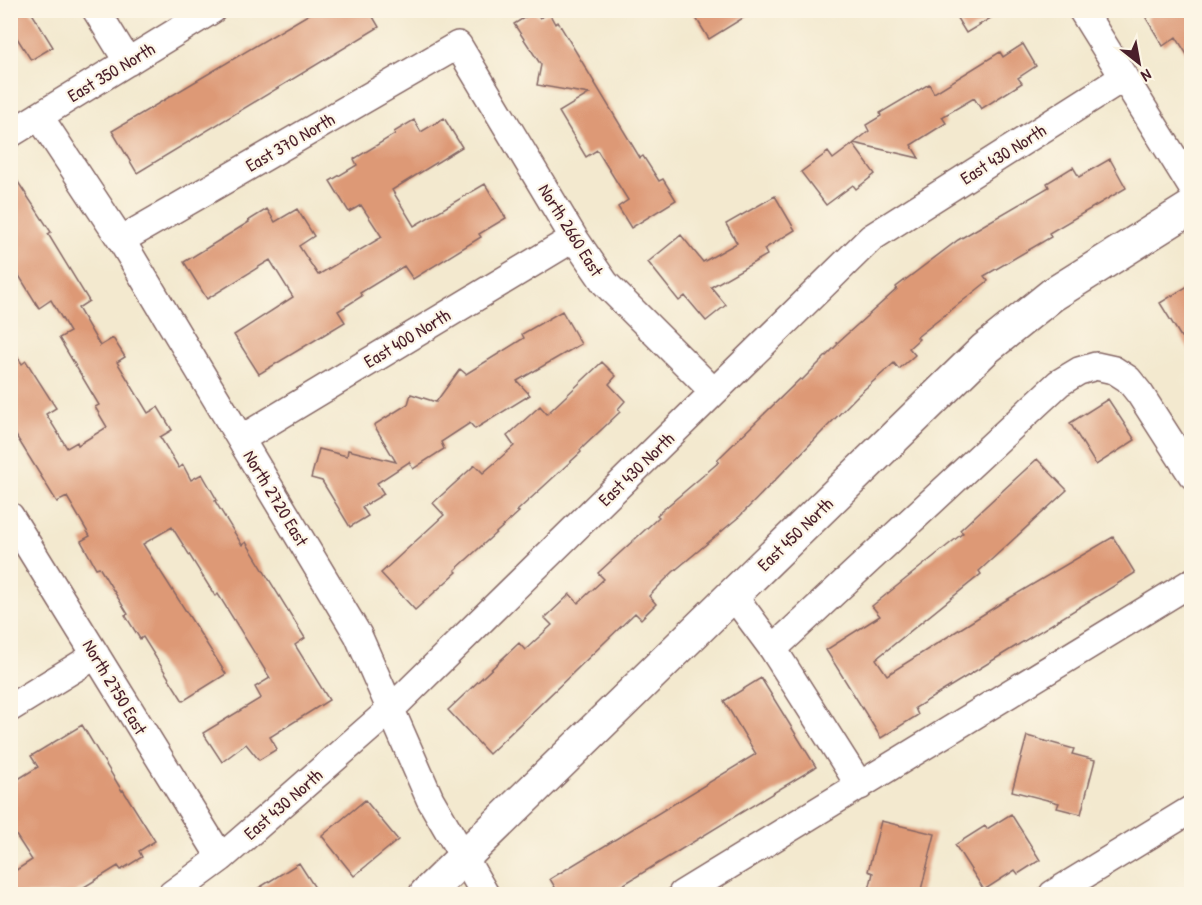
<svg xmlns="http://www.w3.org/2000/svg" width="1202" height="905" viewBox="0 0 1202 905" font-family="'Patrick Hand',sans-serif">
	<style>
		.building { fill: #dd9976 }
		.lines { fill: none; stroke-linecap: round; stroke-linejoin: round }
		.minor-casing { stroke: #856664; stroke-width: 30 }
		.tertiary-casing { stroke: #856664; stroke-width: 36 }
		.minor { stroke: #fff; stroke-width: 27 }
		.tertiary { stroke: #fff; stroke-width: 33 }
		.labels { text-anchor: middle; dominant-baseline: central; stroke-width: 4.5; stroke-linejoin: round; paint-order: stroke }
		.street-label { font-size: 18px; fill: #4a1f2b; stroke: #fcf5e5 }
	</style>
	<rect width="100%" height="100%" fill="#fcf5e5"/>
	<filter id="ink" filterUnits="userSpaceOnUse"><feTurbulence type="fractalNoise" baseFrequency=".0167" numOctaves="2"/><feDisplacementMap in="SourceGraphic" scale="12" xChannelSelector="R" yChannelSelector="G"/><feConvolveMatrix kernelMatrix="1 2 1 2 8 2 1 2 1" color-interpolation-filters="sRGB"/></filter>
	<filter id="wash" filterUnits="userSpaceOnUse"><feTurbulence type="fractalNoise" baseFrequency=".008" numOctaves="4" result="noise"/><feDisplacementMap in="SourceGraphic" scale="24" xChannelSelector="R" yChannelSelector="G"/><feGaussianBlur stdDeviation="1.35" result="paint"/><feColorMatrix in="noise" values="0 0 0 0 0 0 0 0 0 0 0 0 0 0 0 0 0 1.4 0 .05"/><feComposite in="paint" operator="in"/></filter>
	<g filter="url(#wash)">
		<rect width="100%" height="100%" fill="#f3e9cf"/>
		<g id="blocks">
			<path class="building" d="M10,10H30L53,47L31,60L10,27Z
				M316,10H369L379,27L137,173L112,131Z
				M691,10H756L709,39Z
				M952,10H1004L966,33Z
				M1159,10H1191V61L1176,37L1163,46L1146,18Z
				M535,11L540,18L549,13L555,24L558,22L640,158L643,156L659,181L663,179L676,200L631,228L618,207L628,200L597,150L586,157L559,112L589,94L537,85L541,65L514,24Z
				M1023,44L1036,66L1018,78L1022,83L981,109L974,98L942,117L946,123L911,145L919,158L854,143L869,131L866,125L881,116L880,113L929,84L934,93L1000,52L1003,57Z
				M444,118L462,147L392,190L414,226L485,184L506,218L479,234L481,237L413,279L404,266L360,293L362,296L338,311L345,322L259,374L234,335L293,297L270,260L207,299L184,262L249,222L248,221L267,209L275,222L297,209L314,236L299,246L318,275L382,237L361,205L349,212L330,181L357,165L354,159L395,134L394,132L414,120L421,132Z
				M853,144L875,174L856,189L853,185L826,205L801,172L828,152L833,159Z
				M1110,159L1126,188L1049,233L1051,237L984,276L988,281L917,337L919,339L909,348L915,355L899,369L894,363L858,395L740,516L673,572L649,596L656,604L641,619L635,613L489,754L448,710L519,643L525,650L552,625L545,618L570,594L578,603L604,579L598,573L659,517L657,515L719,462L717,460L800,379L802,380L838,344L837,343L897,289L896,287L958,240L1049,187L1047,183L1073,167L1079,177Z
				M10,170L51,232L48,234L89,301L78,308L100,346L113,338L125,357L117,362L148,413L158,407L172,430L160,437L179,468L183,465L191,480L202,474L217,500L215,501L242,545L246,542L305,638L295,645L329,700L270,737L277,749L259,760L246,744L222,762L203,733L261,698L255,687L270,678L218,594L215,596L172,527L143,544L226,674L183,701L143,637L140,639L125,615L128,614L99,567L96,568L81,541L90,536L67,497L57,502L10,426V345L22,364L26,361L56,408L46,414L67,448L77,442L78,445L107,427L95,407L99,405L59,338L70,332L51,300L39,308L10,261Z
				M775,196L795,230L764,249L767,255L711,287L726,305L706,321L685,296L679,301L648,262L681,235L703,262L737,243L726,224Z
				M1191,284V353L1160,303Z
				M562,311L581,344L517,381L530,395L475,429L470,423L441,442L444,449L413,469L409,462L377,483L384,494L362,507L368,516L350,527L322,481L311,478L319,449L347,456L348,450L396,462L374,425L408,404L411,394L436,402L460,369L466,374L524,338L522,334Z
				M602,362L616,376L609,384L625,401L618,409L620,412L580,450L581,452L517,511L519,512L455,570L457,572L415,610L381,573L444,515L433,503L475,465L483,473L514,446L507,436L540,406L547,414Z
				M1108,399L1135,440L1096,465L1070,423Z
				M1037,459L1067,490L979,571L981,574L876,659L887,675L1003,602L1113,537L1135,573L915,708L918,715L881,738L826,650L880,616L872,606L963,533L960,530Z
				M761,678L816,767L608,894H559L550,879L756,754L724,701Z
				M82,725L122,791L123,790L155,841L139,851L142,857L121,870L118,866L73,894H10V874L32,860L10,826V784L38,767L31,756Z
				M1027,736L1074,749L1072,754L1095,760L1081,814L1057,808L1059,803L1012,791Z
				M365,800L398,840L354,876L322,836Z
				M1011,814L1040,860L1018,874L1015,870L984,890L955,845L985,826L987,829Z
				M881,821L935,834L920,894H868L873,873L868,871Z
				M299,863L319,894H249Z"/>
		</g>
	</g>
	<g filter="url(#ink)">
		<use href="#blocks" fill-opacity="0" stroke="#856664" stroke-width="1.5"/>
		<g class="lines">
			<defs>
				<path id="minor" d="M96,10L128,62
					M1082,10L1192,187
					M39,116L121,240L358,635L430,799L485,894
					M10,134L212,10
					M121,240L458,45L574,238L605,283L714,392
					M241,439L574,238
					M10,516L221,858
					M733,595L773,649L860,786
					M773,649L1059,383L1079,371L1096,366L1114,370L1128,379L1140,394L1192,475
					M10,708L96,655
					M172,894L221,858L391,709L871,238L1124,77
					M682,894L1192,582
					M1053,894L1192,809"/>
				<path id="tertiary" d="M426,894L985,349L1052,295L1192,207"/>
			</defs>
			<use href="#minor" class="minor-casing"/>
			<use href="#tertiary" class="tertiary-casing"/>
			<use href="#minor" class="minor"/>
			<use href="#tertiary" class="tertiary"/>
		</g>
	</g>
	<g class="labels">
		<g class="street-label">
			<text transform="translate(111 72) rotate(-31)">East 350 North</text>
			<text transform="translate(290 142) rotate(-30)">East 370 North</text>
			<text transform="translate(1003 154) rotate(-32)">East 430 North</text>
			<text transform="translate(571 230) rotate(58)">North 2660 East</text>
			<text transform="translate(407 338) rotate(-31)">East 400 North</text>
			<text transform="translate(636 469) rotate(-44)">East 430 North</text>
			<text transform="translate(276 498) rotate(59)">North 2720 East</text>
			<text transform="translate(795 534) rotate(-44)">East 450 North</text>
			<text transform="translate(115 687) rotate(59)">North 2750 East</text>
			<text transform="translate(283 804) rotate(-41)">East 430 North</text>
		</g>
	</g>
	<rect width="1202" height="905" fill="none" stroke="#fcf5e5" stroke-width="36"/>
	<g transform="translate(1139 63) rotate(149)" stroke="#fcf5e5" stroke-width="4.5" paint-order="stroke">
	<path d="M0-4.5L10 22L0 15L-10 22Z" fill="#4a1f2b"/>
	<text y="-9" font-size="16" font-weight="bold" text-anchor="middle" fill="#4a1f2b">N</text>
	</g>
</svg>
